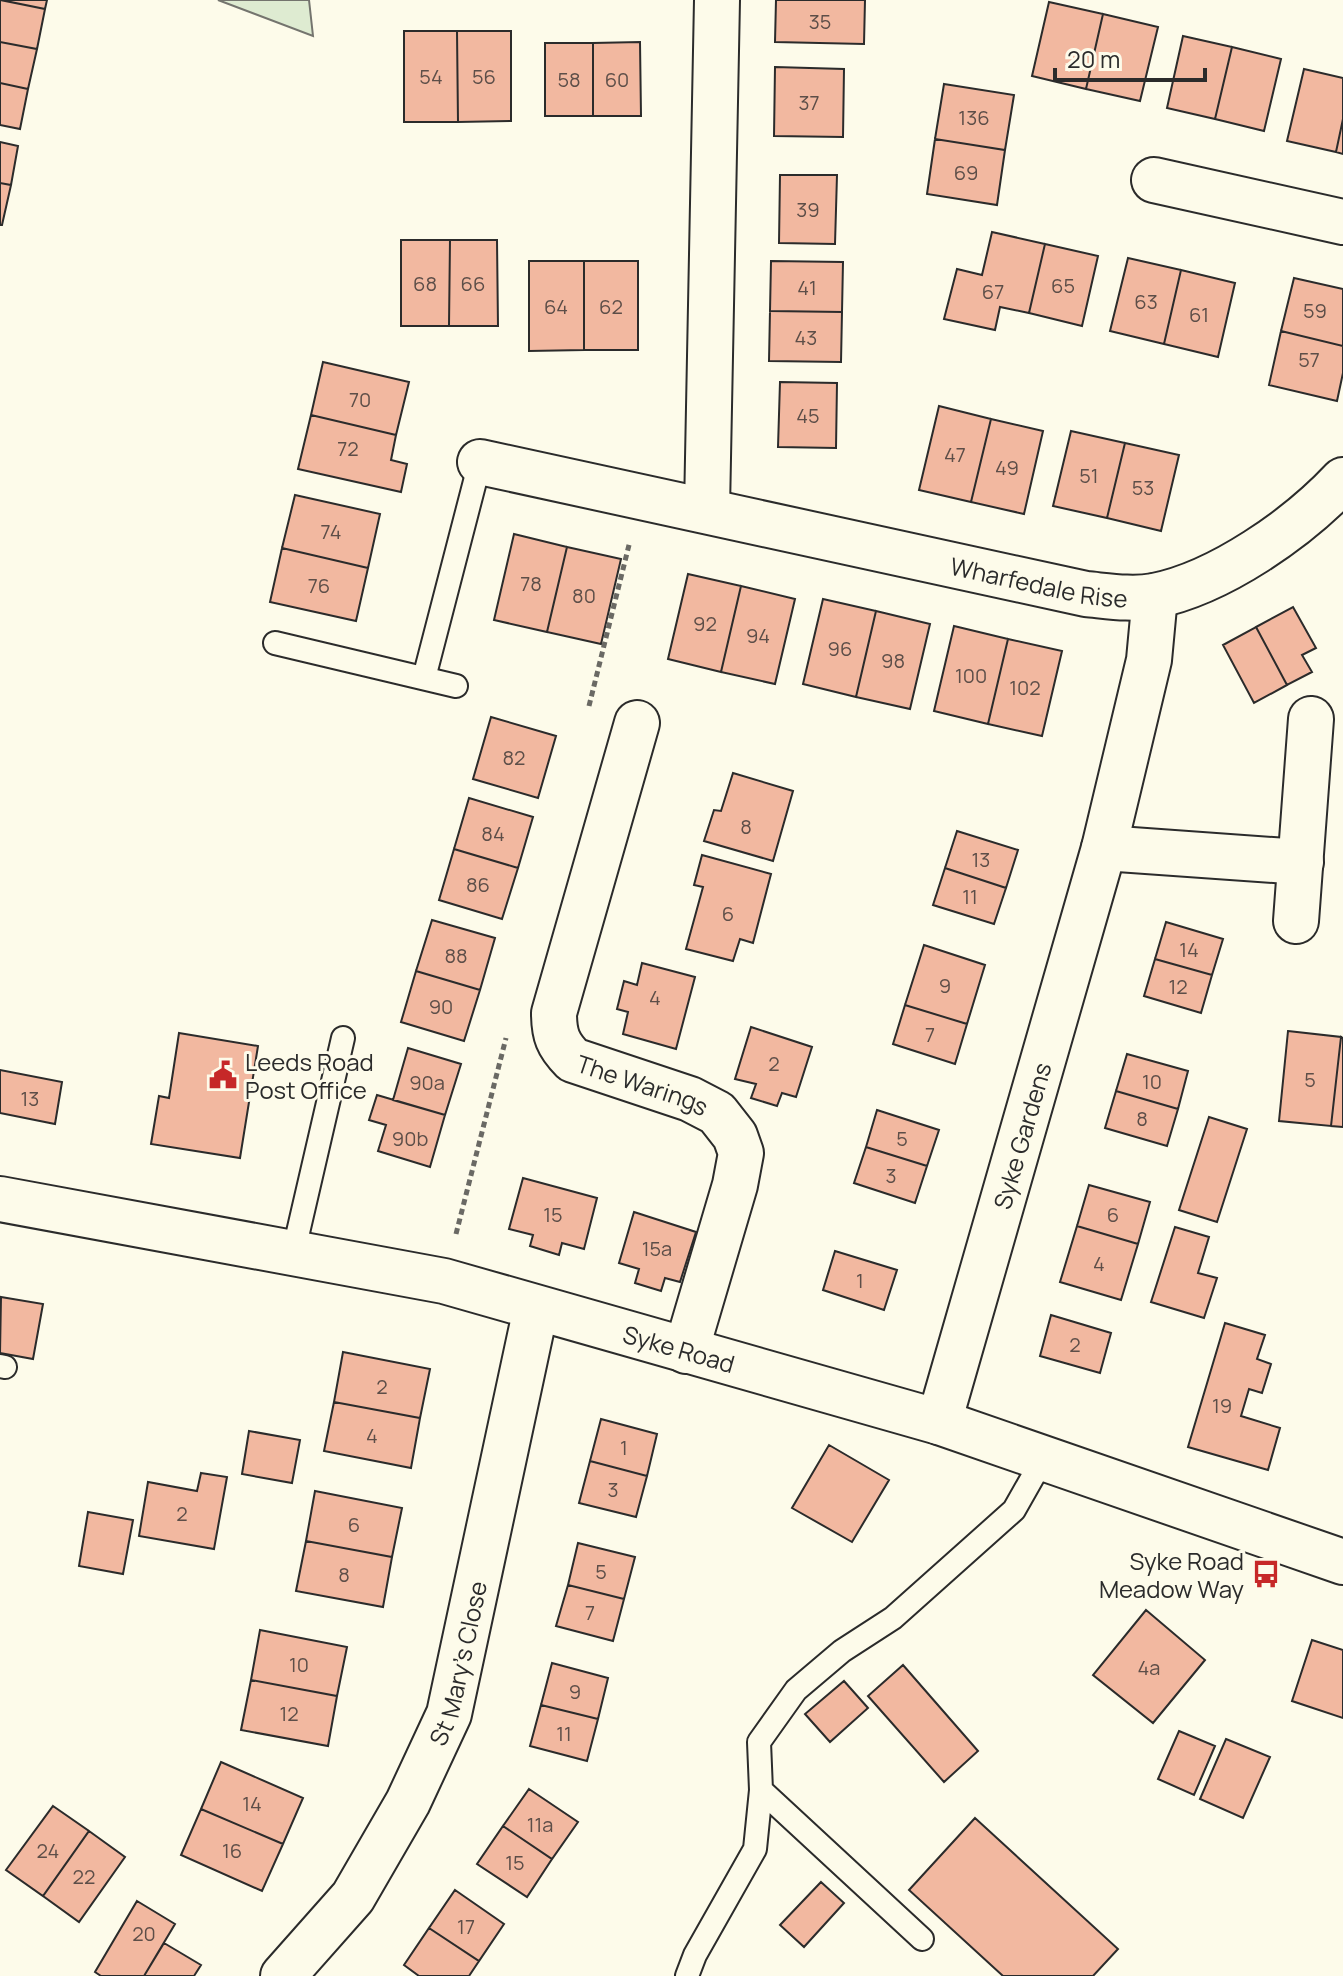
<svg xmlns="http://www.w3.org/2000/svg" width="1343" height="1976" viewBox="0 0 1343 1976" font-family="Manrope,sans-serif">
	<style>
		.green { fill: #deebd1; stroke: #74746e; stroke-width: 2 }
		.building { fill: #f2b8a0; stroke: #2b2b2b; stroke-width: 2 }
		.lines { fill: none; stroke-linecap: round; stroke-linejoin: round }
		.service-casing { stroke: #2b2b2b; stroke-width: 26 }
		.minor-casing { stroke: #2b2b2b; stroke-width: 48 }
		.tertiary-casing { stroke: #2b2b2b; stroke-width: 48 }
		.path { stroke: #6a6964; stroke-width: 5; stroke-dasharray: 6 4; stroke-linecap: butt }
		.service { stroke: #fdfbea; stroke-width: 22 }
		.minor { stroke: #fdfbea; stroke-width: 44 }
		.tertiary { stroke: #fdfbea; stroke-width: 44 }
		.labels { text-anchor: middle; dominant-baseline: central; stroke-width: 6; stroke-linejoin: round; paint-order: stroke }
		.number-label { font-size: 20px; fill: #5d4e48 }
		.street-label { font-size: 24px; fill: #2b2b2b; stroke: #fdfbea }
		.poi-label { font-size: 24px; fill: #2b2b2b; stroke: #fdfbea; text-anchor: start }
	</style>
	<rect width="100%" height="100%" fill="#fdfbea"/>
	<path class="green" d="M218,0H309L313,36Z"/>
	<path class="building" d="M0,0L45,9L37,49L0,42Z
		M1,0H47L45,9Z
		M776,0H865L864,44L775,42Z
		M1049,2L1103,14L1086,89L1032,76Z
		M1103,14L1158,27L1140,101L1086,89Z
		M404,31H457L458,122H404Z
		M457,31H511V121L458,122Z
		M1183,36L1232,47L1215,119L1167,108Z
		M0,42L37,49L28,89L0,83Z
		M640,42L641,116H593V43Z
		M545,43H593V116H545Z
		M1232,47L1281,59L1264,131L1215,119Z
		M775,67L844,69L843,137L774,136Z
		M1304,69L1343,78V119L1336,152L1287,141Z
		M0,83L28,89L20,129L0,125Z
		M944,84L1014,95L1005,150L935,139Z
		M1343,119V154L1336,152Z
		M935,139L1005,150L997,205L927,194Z
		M0,142L18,146L11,185L0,183Z
		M780,175H837L835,244L779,243Z
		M0,183L11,185L2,225H0Z
		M992,232L1045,244L1029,313L1000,307L995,330L944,319L957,269L982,275Z
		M401,240H450L449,326H401Z
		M450,240H497L498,326H449Z
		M1045,244L1098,256L1082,326L1029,313Z
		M1128,258L1181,270L1164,344L1110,331Z
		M529,261H584V350L529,351Z
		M584,261H638V350H584Z
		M771,261L843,262L842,312L770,311Z
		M1181,270L1235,283L1218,357L1164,344Z
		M1294,278L1343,289V346L1281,331Z
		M770,311L842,312L841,362L769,361Z
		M1281,331L1343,346V373L1337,401L1269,385Z
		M323,362L409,382L396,435L311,415Z
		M780,382L837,383L836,448L778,447Z
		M939,406L991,419L971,502L919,490Z
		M311,415L396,435L391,460L407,464L401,492L298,469Z
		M991,419L1043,431L1024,514L971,502Z
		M1071,431L1125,443L1107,518L1053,506Z
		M1125,443L1179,455L1161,531L1107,518Z
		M295,495L380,514L368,568L282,548Z
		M514,534L567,547L547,632L494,620Z
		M567,547L621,559L601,644L547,632Z
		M282,548L368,568L356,621L270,602Z
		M688,574L741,586L721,672L668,659Z
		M741,586L795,599L775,684L721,672Z
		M823,599L876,611L856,697L803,684Z
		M1293,607L1316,648L1302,655L1312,672L1287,685L1256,627Z
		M876,611L930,624L910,709L856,697Z
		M954,626L1008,639L988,724L934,711Z
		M1256,627L1287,685L1254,703L1223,645Z
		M1008,639L1062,651L1042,736L988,724Z
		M491,717L556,736L538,798L473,779Z
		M733,773L793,791L773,861L704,841L714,810L721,811Z
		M469,798L533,817L518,868L454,849Z
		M957,831L1018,850L1006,888L945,868Z
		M454,849L518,868L502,919L439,900Z
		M702,855L771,874L753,943L740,939L733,961L686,949L703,887L694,885Z
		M945,868L1006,888L994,924L933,905Z
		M432,920L495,938L480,990L416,971Z
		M1166,922L1223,939L1212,975L1155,959Z
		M924,945L985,965L967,1024L905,1005Z
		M1155,959L1212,975L1201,1013L1144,996Z
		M642,963L695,977L676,1049L623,1034L628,1012L617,1009L624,981L637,985Z
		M416,971L480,990L464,1041L401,1022Z
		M905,1005L967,1024L955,1064L893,1044Z
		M751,1027L812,1047L796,1097L782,1093L777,1106L751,1098L756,1084L735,1079Z
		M1288,1031L1341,1037L1331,1126L1279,1121Z
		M179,1033L258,1046L240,1158L151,1144L159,1096L169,1098Z
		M1341,1037L1343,1038V1127L1331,1126Z
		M408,1048L461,1064L445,1115L393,1100Z
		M1127,1054L1188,1071L1178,1109L1116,1091Z
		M0,1070L62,1082L55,1124L0,1113Z
		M1116,1091L1178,1109L1167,1146L1105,1128Z
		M377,1095L445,1115L430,1167L378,1151L386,1125L369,1120Z
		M877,1110L939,1130L927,1166L866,1147Z
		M1209,1117L1247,1129L1217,1222L1179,1210Z
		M866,1147L927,1166L915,1203L854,1183Z
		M523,1178L597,1198L584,1249L562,1243L559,1255L530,1246L533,1235L509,1229Z
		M1089,1185L1150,1202L1138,1244L1077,1226Z
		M634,1212L696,1232L680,1282L665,1278L661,1291L635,1283L639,1269L619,1263Z
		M1077,1226L1138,1244L1121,1300L1060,1282Z
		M1175,1227L1209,1237L1198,1273L1217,1278L1204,1318L1151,1302Z
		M835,1251L897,1270L884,1310L823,1290Z
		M1,1297L43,1304L33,1359L0,1353Z
		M1051,1315L1111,1333L1100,1373L1040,1356Z
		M1225,1323L1265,1335L1257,1359L1271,1364L1262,1393L1249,1389L1241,1416L1280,1428L1268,1470L1188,1447Z
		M343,1352L430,1369L420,1418L334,1402Z
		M334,1402L420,1418L411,1468L324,1451Z
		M601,1419L657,1434L647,1476L590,1461Z
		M249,1431L300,1440L292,1483L242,1474Z
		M829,1445L889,1480L852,1542L792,1508Z
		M590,1461L647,1476L636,1517L579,1503Z
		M201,1473L227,1477L214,1549L139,1536L148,1482L197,1491Z
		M315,1491L402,1508L392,1557L306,1541Z
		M88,1512L133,1520L123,1574L79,1566Z
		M306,1541L392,1557L383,1607L296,1591Z
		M578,1543L635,1557L624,1599L568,1585Z
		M568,1585L624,1599L613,1641L556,1626Z
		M1146,1610L1205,1660L1153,1723L1093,1675Z
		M260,1630L347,1647L337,1696L251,1680Z
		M1312,1640L1343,1650V1718L1292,1701Z
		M552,1663L608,1678L598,1719L541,1705Z
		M903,1665L978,1751L944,1782L868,1696Z
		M251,1680L337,1696L328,1746L241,1730Z
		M844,1681L868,1708L830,1742L805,1714Z
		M541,1705L598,1719L587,1761L530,1746Z
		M1179,1731L1215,1746L1194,1795L1158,1779Z
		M1226,1739L1270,1757L1243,1818L1200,1799Z
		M221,1762L303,1798L283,1844L201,1809Z
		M529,1789L578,1822L552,1859L503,1826Z
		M53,1806L89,1831L43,1896L6,1870Z
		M201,1809L283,1844L262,1891L181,1855Z
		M975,1818L1118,1949L1093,1976H1003L909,1890Z
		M503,1826L552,1859L527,1897L477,1864Z
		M89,1831L125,1857L79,1922L43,1896Z
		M821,1882L844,1903L804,1947L780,1925Z
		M455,1890L504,1924L479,1961L429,1928Z
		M137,1901L175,1924L144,1976H101L95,1972Z
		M429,1928L479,1961L469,1976H419L404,1965Z
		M164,1943L201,1965L194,1976H144Z"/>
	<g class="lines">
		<defs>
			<path id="service" d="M275,643L456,686
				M424,678L480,462
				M293,1254L343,1038
				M0,1366L5,1367
				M761,1790L922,1939
				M687,1976L695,1955L755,1849L761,1790L759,1742L796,1690L842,1651L893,1618L1014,1510L1044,1457"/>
			<g id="minor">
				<path d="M1154,180L1343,222"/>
				<path id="s1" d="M480,462L1086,594C1108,596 1132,600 1154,596C1220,583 1298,528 1343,480"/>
				<path d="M707,509L717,0"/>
				<path id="s2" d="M637,723L554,1013C554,1035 558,1045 573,1060L690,1099L717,1113L735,1136L741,1153L735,1185L686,1351"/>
				<path d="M1104,848L1301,862"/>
				<path d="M1296,921L1311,719"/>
				<path id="s3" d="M939,1422L1104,848L1149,660L1155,596"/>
				<path id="s4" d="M283,1976L353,1897L408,1802L449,1714L536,1308"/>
			</g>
			<g id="tertiary">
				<path id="s5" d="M0,1199L444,1281L939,1422L1343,1562"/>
			</g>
		</defs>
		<use href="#service" class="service-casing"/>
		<use href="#minor" class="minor-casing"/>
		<use href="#tertiary" class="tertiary-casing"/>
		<path class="path" d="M589,706L630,541
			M456,1234L506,1038"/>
		<use href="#service" class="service"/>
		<use href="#minor" class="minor"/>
		<use href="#tertiary" class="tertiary"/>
	</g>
	<defs>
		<symbol id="civic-bare" viewBox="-9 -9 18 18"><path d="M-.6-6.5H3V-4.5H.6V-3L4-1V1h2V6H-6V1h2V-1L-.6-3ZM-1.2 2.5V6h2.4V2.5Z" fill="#c62828" stroke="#fdfbea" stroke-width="2.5" paint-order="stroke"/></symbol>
		<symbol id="bus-bare" viewBox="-9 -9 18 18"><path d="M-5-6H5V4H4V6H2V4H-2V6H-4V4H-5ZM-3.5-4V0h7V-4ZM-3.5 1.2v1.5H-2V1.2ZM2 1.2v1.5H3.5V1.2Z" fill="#c62828" stroke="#fdfbea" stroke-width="2.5" paint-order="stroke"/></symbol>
	</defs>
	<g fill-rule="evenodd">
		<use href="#civic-bare" x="203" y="1055" width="40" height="40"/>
		<use href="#bus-bare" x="1246" y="1554" width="40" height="40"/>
	</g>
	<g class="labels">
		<g class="number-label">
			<text x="820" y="21">35</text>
			<text x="431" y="76">54</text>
			<text x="484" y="76">56</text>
			<text x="569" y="79">58</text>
			<text x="617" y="79">60</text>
			<text x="809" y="102">37</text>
			<text x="974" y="117">136</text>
			<text x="966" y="172">69</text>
			<text x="808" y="209">39</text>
			<text x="425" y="283">68</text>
			<text x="473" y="283">66</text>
			<text x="1063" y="285">65</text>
			<text x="807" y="287">41</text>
			<text x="993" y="291">67</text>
			<text x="1146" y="301">63</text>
			<text x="556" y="306">64</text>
			<text x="611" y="306">62</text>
			<text x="1315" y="310">59</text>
			<text x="1199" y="314">61</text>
			<text x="806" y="337">43</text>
			<text x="1309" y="359">57</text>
			<text x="360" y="399">70</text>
			<text x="808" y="415">45</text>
			<text x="348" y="448">72</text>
			<text x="955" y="454">47</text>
			<text x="1007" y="467">49</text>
			<text x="1089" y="475">51</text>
			<text x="1143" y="487">53</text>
			<text x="331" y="531">74</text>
			<text x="531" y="583">78</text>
			<text x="319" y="585">76</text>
			<text x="584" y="595">80</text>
			<text x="705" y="623">92</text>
			<text x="758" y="635">94</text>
			<text x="840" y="648">96</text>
			<text x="893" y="660">98</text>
			<text x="971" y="675">100</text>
			<text x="1025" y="687">102</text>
			<text x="514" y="757">82</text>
			<text x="746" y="826">8</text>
			<text x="493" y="833">84</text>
			<text x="981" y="859">13</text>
			<text x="478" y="884">86</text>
			<text x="970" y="896">11</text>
			<text x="728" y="913">6</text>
			<text x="1189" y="949">14</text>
			<text x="456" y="955">88</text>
			<text x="945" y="985">9</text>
			<text x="1178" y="986">12</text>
			<text x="655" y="997">4</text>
			<text x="441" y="1006">90</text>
			<text x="930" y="1034">7</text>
			<text x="774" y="1063">2</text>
			<text x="1310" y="1079">5</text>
			<text x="1152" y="1081">10</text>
			<text x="427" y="1082">90a</text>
			<text x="30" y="1098">13</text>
			<text x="1142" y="1118">8</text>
			<text x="410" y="1138">90b</text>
			<text x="902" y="1138">5</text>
			<text x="891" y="1175">3</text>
			<text x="553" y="1214">15</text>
			<text x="1113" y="1214">6</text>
			<text x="657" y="1248">15a</text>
			<text x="1099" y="1263">4</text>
			<text x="860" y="1280">1</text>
			<text x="1075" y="1344">2</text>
			<text x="382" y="1386">2</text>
			<text x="1222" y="1405">19</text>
			<text x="372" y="1435">4</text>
			<text x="624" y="1447">1</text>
			<text x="613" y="1489">3</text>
			<text x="182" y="1513">2</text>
			<text x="354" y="1524">6</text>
			<text x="601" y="1571">5</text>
			<text x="344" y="1574">8</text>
			<text x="590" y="1612">7</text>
			<text x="299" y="1664">10</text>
			<text x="1149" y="1667">4a</text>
			<text x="575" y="1691">9</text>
			<text x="289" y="1713">12</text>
			<text x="564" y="1733">11</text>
			<text x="252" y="1803">14</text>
			<text x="540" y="1824">11a</text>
			<text x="48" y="1850">24</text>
			<text x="232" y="1850">16</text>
			<text x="515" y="1862">15</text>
			<text x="84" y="1876">22</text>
			<text x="466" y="1926">17</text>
			<text x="144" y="1933">20</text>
		</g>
		<g class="street-label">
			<text stroke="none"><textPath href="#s1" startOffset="572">Wharfedale Rise</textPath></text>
			<text stroke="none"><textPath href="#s2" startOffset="428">The Warings</textPath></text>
			<text stroke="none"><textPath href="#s3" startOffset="298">Syke Gardens</textPath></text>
			<text stroke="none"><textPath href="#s5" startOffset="696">Syke Road</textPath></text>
			<text stroke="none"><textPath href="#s4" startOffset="364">St Mary's Close</textPath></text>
		</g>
		<g class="poi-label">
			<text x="245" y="1061">Leeds Road<tspan x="245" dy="28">Post Office</tspan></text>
			<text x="1244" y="1560" text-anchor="end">Syke Road<tspan x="1244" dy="28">Meadow Way</tspan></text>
		</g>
	</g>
	<path d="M1055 68v12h150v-12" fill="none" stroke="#2b2b2b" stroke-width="4"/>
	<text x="1067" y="68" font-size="24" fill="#2b2b2b" stroke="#fdfbea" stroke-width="6" paint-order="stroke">20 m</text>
</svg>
